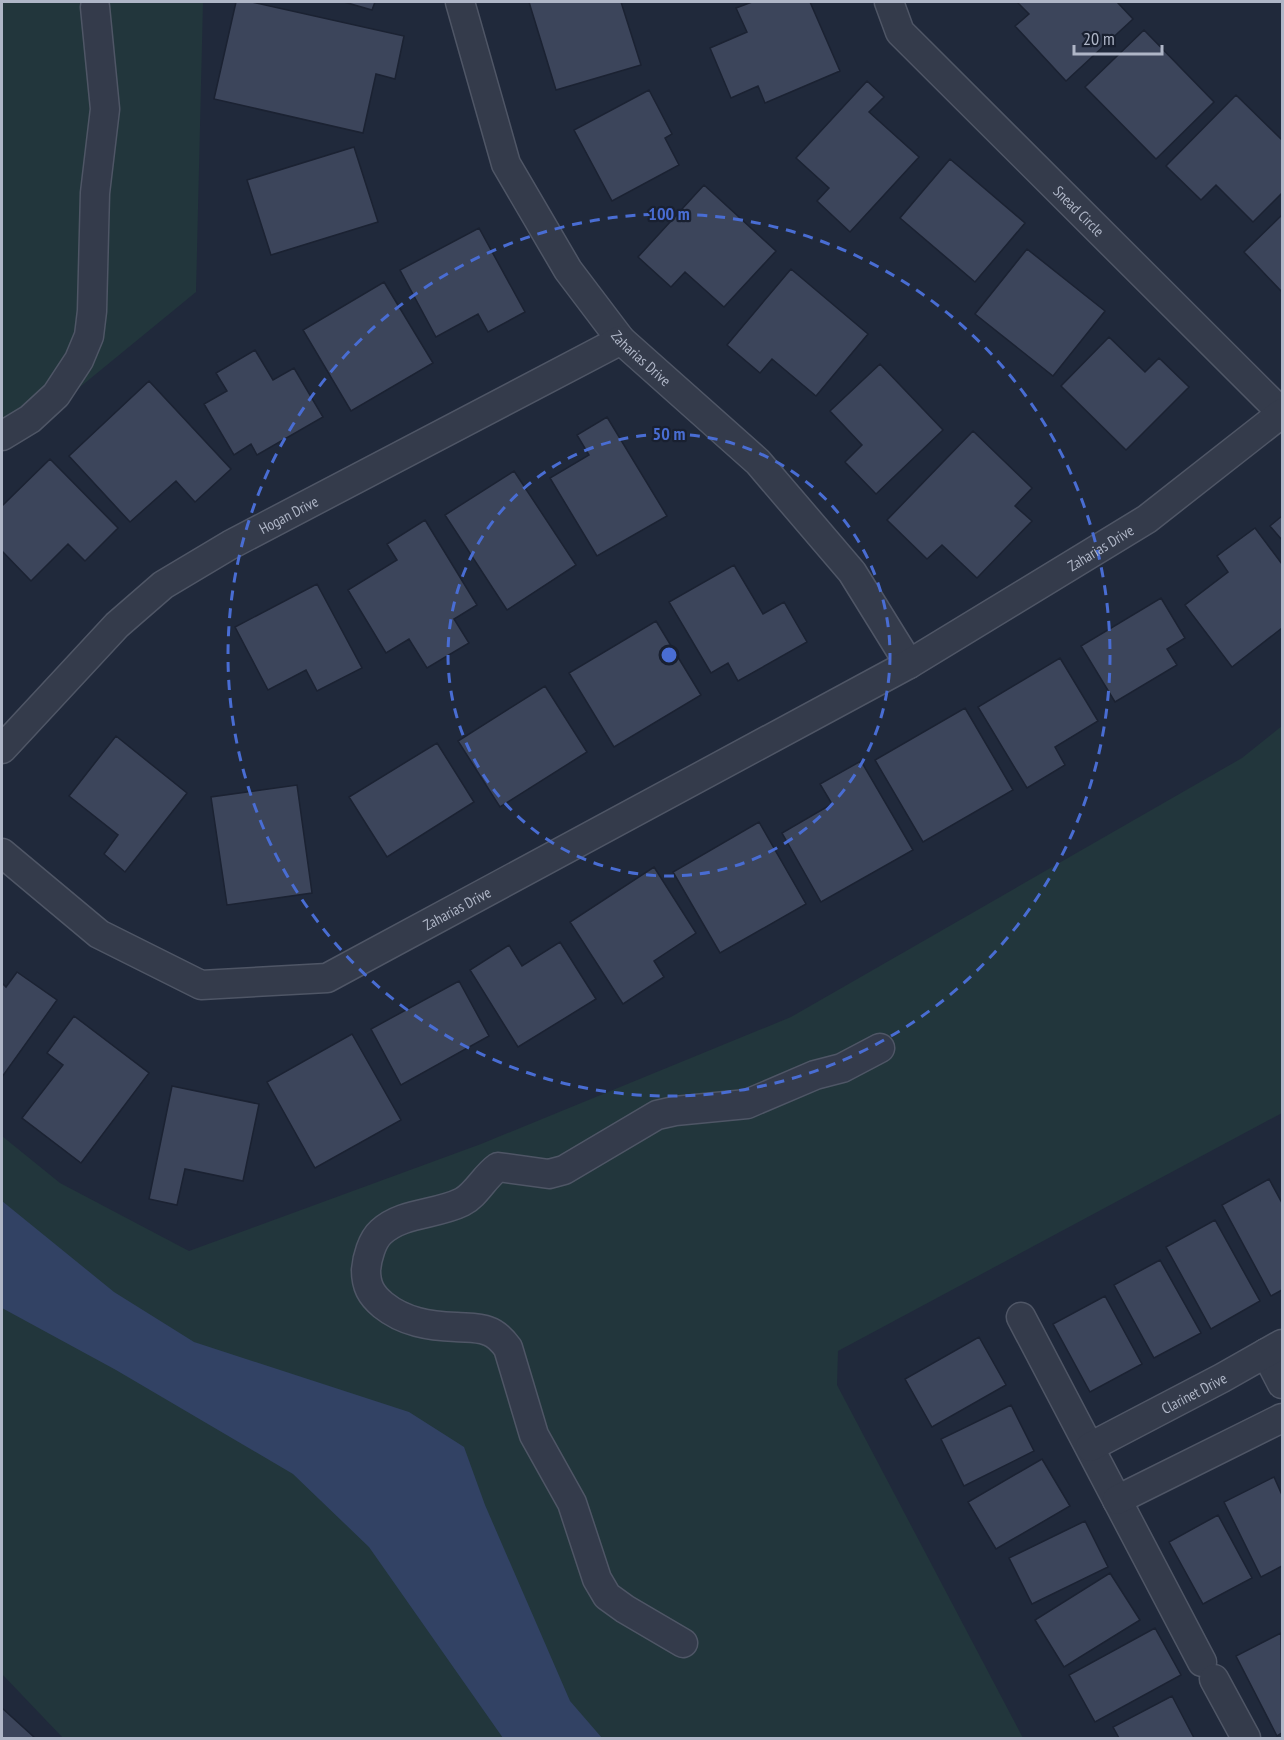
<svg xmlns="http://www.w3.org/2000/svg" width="1284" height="1740" viewBox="0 0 1284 1740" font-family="'PT Sans Narrow',sans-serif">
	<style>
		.green { fill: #22363c }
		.water { fill: #324264 }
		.building { fill: #3c455b; stroke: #1b2232; stroke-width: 1.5 }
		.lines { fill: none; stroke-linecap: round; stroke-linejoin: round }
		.minor-casing { stroke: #4f5666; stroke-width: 31 }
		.minor { stroke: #343b4b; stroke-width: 28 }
		.ring { fill: none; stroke: #496dd3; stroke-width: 3; stroke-dasharray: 10 8 }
		.labels { text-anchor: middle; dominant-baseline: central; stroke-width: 4.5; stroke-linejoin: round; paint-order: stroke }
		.street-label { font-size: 15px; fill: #afb6c7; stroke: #192030 }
		.centre { fill: #496dd3; stroke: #192030; stroke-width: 3 }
		.ring-label { font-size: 18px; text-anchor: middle; font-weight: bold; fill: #496dd3; stroke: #192030; stroke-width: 4.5; stroke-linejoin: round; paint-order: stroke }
	</style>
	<rect width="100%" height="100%" fill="#20293b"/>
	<path class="green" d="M2,2H203L196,292L2,451Z
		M1282,726V1113L838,1351L837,1385L1023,1738H63L2,1674V1136L60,1183L189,1251L481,1144L791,1017L1242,758Z"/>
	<path class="water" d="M2,1201L114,1292L194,1342L409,1412L464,1447L485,1505L570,1701L602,1738H503L369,1547L293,1474L116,1370L2,1308Z"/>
	<path class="building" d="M236,2H252L404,36L395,79L376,74L363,133L214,99Z
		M344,2H375L372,10Z
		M529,2H621L641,65L556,90Z
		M752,2H810L840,71L765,103L758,86L731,98L710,48L747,32L736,8Z
		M1017,2H1117L1133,19L1066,81L1015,26L1029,14Z
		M1144,30L1214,102L1156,159L1085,87Z
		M867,81L884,97L869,112L919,157L850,232L817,201L829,188L796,158Z
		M649,90L672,134L665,138L679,165L612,201L574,130Z
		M1236,95L1282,140V193L1253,222L1216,185L1201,200L1166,166Z
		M354,147L378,222L271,255L247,180Z
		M950,159L1025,223L975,282L900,218Z
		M704,185L776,251L724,307L685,272L671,287L638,257Z
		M1282,215V292L1244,252Z
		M479,228L525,312L488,332L478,314L436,337L400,270Z
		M1027,249L1105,311L1053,376L975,314Z
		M791,269L868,334L816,396L772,359L760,373L727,345Z
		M384,282L433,363L351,411L303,330Z
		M1109,337L1145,372L1159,358L1189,387L1126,450L1061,386Z
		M255,350L273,380L294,368L323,417L257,455L251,444L234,455L204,404L227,391L216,373Z
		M880,364L943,430L876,494L845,462L862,445L830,411Z
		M149,381L231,469L195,502L176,481L130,522L69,456Z
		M607,417L667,516L597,556L550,478L589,455L577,435Z
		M973,431L1032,488L1015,506L1032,521L977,578L942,545L927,559L887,520Z
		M50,459L118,528L85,561L68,544L31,581L2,551V506Z
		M514,471L576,565L507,610L445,515Z
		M1282,516V540L1270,526Z
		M425,520L477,605L454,619L469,643L427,668L409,639L386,653L348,590L397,560L387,544Z
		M1255,528L1282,564V628L1232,667L1185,605L1228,572L1217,556Z
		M734,565L763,614L784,602L807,642L738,681L728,663L711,673L669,602Z
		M317,584L362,668L317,691L306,670L268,690L235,627Z
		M1161,598L1185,638L1167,649L1177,665L1115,702L1081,646Z
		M656,621L701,695L614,747L569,673Z
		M1060,658L1098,721L1055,747L1065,765L1027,788L978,707Z
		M545,686L587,752L500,807L458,741Z
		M965,708L1013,790L923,842L875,760Z
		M116,736L187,793L125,872L104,854L118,835L69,796Z
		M437,743L474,802L387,857L349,797Z
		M861,761L913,850L821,902L782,833L832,804L820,784Z
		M297,785L312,893L227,905L211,797Z
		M759,822L806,904L720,953L673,872Z
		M654,867L696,933L654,961L664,977L623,1004L570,922Z
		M560,942L596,999L518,1047L470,970L509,945L522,966Z
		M17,972L57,1000L2,1077V983L6,987Z
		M459,981L489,1036L401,1085L371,1029Z
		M74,1016L149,1073L81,1163L22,1118L63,1065L47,1053Z
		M352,1034L401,1120L315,1168L267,1082Z
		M172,1086L259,1104L243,1181L185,1169L177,1205L149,1199Z
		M1269,1179L1282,1203V1290L1271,1296L1222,1205Z
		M1215,1220L1260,1301L1211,1329L1166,1247Z
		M1160,1260L1201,1333L1154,1358L1114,1285Z
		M1105,1296L1142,1364L1090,1392L1053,1324Z
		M979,1337L1006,1385L932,1427L905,1379Z
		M1011,1405L1034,1451L964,1486L941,1439Z
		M1042,1459L1070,1506L996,1549L968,1502Z
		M1274,1477L1282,1495V1566L1261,1577L1224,1502Z
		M1218,1515L1252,1578L1203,1604L1169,1542Z
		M1085,1521L1108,1567L1032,1604L1009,1558Z
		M1110,1573L1140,1620L1064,1667L1035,1620Z
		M1155,1628L1181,1675L1095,1722L1069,1675Z
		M1281,1633L1282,1733L1277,1736L1236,1656Z
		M1172,1696L1194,1738H1119L1113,1727Z
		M2,1708L35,1738H2Z"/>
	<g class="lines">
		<defs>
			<g id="minor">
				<path id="s1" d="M460,2L506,164L568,270L621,340L758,462L852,572L909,664"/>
				<path id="s2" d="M889,2L900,32L1282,413"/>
				<path d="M2,436L30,419L56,395L79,360L89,336L92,311L95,193L105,109L95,7"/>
				<path id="s3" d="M2,749L117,625L163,585L230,545L621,340"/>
				<path id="s4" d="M2,853L99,934L201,985L327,978L909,664L1147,519L1282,413"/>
				<path d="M1021,1317L1202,1662"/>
				<path d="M1266,1353L1282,1384"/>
				<path id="s5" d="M1090,1447L1222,1378L1282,1344"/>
				<path d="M1117,1500L1282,1418"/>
				<path d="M683,1643L625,1609L607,1596L597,1579L572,1503L534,1435L508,1348C503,1341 497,1334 488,1331C478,1327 467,1328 456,1327C429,1326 404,1322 383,1305C371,1295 366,1286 366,1270C367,1258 372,1240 381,1232C403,1212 436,1215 462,1202C476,1195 484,1177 498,1167L549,1174L564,1170L657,1115L675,1111L747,1104L815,1075L842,1068L880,1048"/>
				<path d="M1214,1679L1246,1738"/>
			</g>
		</defs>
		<use href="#minor" class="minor-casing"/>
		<use href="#minor" class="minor"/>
	</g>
	<g class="ring">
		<circle cx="669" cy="655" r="221"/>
		<circle cx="669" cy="655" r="441"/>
	</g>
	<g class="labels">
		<g class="street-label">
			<text stroke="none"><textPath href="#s2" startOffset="285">Snead Circle</textPath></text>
			<text stroke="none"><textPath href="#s1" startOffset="406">Zaharias Drive</textPath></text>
			<text stroke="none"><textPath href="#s3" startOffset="374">Hogan Drive</textPath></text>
			<text stroke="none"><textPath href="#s4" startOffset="1252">Zaharias Drive</textPath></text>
			<text stroke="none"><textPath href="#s4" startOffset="514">Zaharias Drive</textPath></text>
			<text stroke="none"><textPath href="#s5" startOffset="117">Clarinet Drive</textPath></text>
		</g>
	</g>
	<circle cx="669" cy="655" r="9" class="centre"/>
	<g class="ring-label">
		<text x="669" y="220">100 m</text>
		<text x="669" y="440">50 m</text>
	</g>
	<rect width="1284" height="1740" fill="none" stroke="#afb6c7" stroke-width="6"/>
	<path d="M1074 45v9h88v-9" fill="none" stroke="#afb6c7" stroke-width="3"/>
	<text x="1083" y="45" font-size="18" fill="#afb6c7" stroke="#192030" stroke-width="4.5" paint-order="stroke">20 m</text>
</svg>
